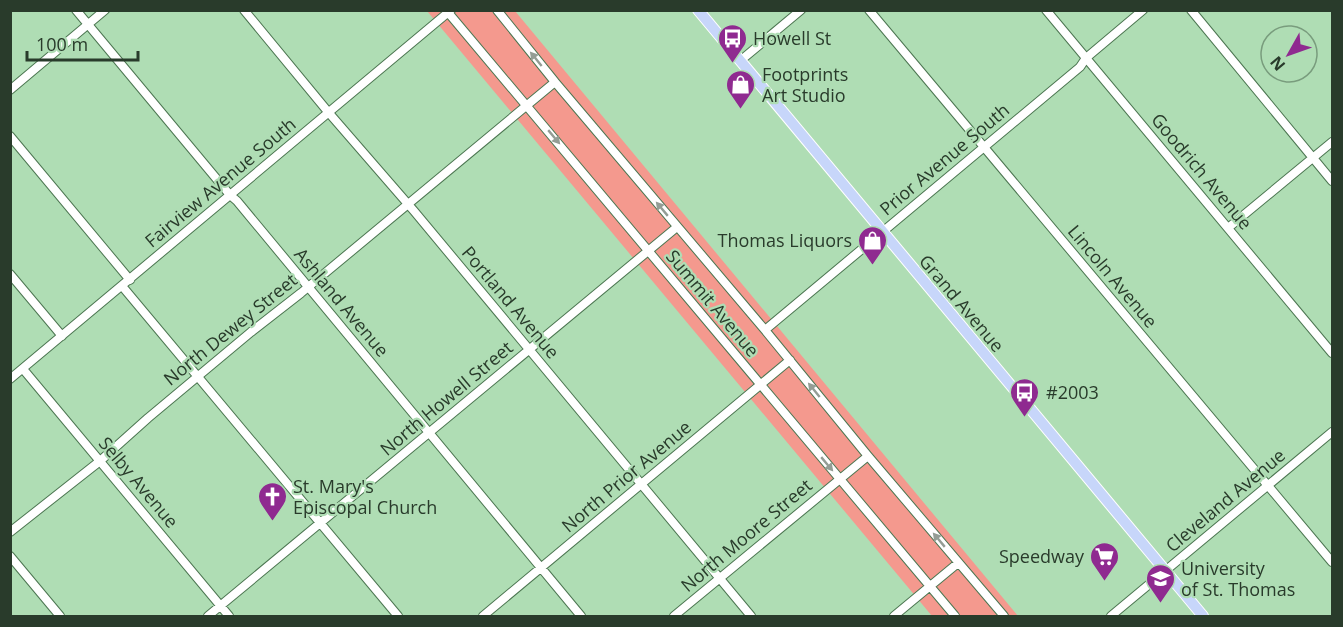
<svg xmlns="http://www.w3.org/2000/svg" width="1343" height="627" viewBox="0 0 1343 627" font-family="'Open Sans',sans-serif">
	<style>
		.green { fill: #f4998e }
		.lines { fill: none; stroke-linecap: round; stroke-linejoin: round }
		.minor-casing { stroke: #4c7651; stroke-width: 10 }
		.major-casing { stroke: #fff; stroke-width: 12 }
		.minor { stroke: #fff; stroke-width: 8 }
		.major { stroke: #c7d6fa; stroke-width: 10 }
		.oneway { fill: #949d95 }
		.labels { text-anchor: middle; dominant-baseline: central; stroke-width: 4.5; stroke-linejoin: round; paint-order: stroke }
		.poi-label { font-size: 18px; fill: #293b2b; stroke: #afddb4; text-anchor: start }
		.street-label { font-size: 18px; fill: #293b2b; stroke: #afddb4 }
	</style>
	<rect width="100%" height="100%" fill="#afddb4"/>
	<path class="green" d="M427,11H515L1018,616H932Z"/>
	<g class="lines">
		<defs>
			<path id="minor" d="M76,10L230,195L237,201L581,616
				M244,10L329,113L414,211L751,616
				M446,10C617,212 786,414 955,616
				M497,10L555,82L765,330L868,456L1004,616
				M869,10L1332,562
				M1046,10L1332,353
				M1191,10L1332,181
				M740,61L801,10
				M10,90L105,10
				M10,136L130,280
				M1228,228L1332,142
				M10,274L62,336
				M122,286L398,616
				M765,330L1080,67L1086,58L1143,10
				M23,369L229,616
				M10,379L451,10
				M10,532L100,461L148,418L251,332L301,293L555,82
				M10,556L60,616
				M208,616L677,227
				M483,616L790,360
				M674,616L868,456
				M894,616L958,563
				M1111,616L1332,432"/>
			<path id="major" d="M698,10L1203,616"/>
		</defs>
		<use href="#minor" class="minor-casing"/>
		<use href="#major" class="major-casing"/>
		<use href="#minor" class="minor"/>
		<use href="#major" class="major"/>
	</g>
	<defs><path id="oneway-solid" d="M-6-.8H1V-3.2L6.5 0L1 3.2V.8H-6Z" transform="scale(1.5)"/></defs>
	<g class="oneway">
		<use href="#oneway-solid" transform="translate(536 59) rotate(-129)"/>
		<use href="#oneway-solid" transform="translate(554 137) rotate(50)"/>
		<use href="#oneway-solid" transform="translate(662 209) rotate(-130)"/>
		<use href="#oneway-solid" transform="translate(814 390) rotate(-129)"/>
		<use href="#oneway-solid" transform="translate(827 464) rotate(50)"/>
		<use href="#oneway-solid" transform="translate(939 540) rotate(-130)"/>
	</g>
	<defs>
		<symbol id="bus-pin" viewBox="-11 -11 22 30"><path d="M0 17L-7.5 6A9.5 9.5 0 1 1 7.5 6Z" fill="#8f2a90" stroke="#afddb4"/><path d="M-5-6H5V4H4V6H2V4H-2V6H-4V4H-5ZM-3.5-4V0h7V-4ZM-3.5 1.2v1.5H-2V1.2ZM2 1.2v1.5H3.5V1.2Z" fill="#fff"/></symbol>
		<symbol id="shop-pin" viewBox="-11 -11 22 30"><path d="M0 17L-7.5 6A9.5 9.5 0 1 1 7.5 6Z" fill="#8f2a90" stroke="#afddb4"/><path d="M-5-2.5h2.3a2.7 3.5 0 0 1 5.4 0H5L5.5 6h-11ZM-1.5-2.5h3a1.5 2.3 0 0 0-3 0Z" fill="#fff"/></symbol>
		<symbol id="church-pin" viewBox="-11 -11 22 30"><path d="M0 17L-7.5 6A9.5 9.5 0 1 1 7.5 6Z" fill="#8f2a90" stroke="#afddb4"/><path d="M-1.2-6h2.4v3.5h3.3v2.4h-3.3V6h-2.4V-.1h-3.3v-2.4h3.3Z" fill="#fff"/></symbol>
		<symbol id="supermarket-pin" viewBox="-11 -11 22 30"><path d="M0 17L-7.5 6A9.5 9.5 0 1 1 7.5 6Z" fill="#8f2a90" stroke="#afddb4"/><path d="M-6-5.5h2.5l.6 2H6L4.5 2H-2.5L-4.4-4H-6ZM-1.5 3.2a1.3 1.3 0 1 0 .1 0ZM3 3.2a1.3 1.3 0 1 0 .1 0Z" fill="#fff"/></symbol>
		<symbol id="university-pin" viewBox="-11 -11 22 30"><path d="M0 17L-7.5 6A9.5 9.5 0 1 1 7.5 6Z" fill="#8f2a90" stroke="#afddb4"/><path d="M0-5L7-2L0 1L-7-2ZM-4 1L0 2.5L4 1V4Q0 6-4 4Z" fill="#fff"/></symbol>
	</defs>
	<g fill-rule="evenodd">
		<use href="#bus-pin" x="716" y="22" width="33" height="45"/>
		<use href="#shop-pin" x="724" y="68" width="33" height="45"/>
		<use href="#shop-pin" x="856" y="224" width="33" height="45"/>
		<use href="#bus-pin" x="1008" y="376" width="33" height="45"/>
		<use href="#church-pin" x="256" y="480" width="33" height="45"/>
		<use href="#supermarket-pin" x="1088" y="540" width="33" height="45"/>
		<use href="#university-pin" x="1144" y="562" width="33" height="45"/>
	</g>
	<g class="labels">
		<g class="poi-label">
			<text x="753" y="38">Howell St</text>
			<text x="762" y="74">Footprints<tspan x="762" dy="21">Art Studio</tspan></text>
			<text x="852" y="240" text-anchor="end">Thomas Liquors</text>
			<text x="1046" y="392">#2003</text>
			<text x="293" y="486">St. Mary's<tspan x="293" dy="21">Episcopal Church</tspan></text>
			<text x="1084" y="556" text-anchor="end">Speedway</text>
			<text x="1181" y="568">University<tspan x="1181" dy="21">of St. Thomas</tspan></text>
		</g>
		<g class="street-label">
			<text transform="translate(944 159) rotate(-40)">Prior Avenue South</text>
			<text transform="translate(1202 171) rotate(50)">Goodrich Avenue</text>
			<text transform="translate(220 182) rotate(-40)">Fairview Avenue South</text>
			<text transform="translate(1113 276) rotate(50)">Lincoln Avenue</text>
			<text transform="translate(342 302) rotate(50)">Ashland Avenue</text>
			<text transform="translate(511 302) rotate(50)">Portland Avenue</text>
			<text transform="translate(713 303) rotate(50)">Summit Avenue</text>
			<text transform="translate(962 303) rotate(50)">Grand Avenue</text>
			<text transform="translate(230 329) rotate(-39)">North Dewey Street</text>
			<text transform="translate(446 398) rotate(-40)">North Howell Street</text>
			<text transform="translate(626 476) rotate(-40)">North Prior Avenue</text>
			<text transform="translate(139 482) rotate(50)">Selby Avenue</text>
			<text transform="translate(1225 500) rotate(-40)">Cleveland Avenue</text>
			<text transform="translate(746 535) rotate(-40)">North Moore Street</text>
		</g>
	</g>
	<rect width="1343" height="627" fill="none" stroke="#293b2b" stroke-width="24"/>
	<g transform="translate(1289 54) rotate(230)"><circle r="28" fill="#afddb4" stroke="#799c7d" stroke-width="1.5"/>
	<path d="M0-4.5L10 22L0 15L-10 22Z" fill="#8f2a90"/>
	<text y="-9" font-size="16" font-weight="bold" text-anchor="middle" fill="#293b2b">N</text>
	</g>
	<path d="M27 51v9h111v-9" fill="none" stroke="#293b2b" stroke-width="3"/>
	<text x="36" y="51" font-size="18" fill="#293b2b" stroke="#afddb4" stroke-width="4.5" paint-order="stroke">100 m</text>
</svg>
